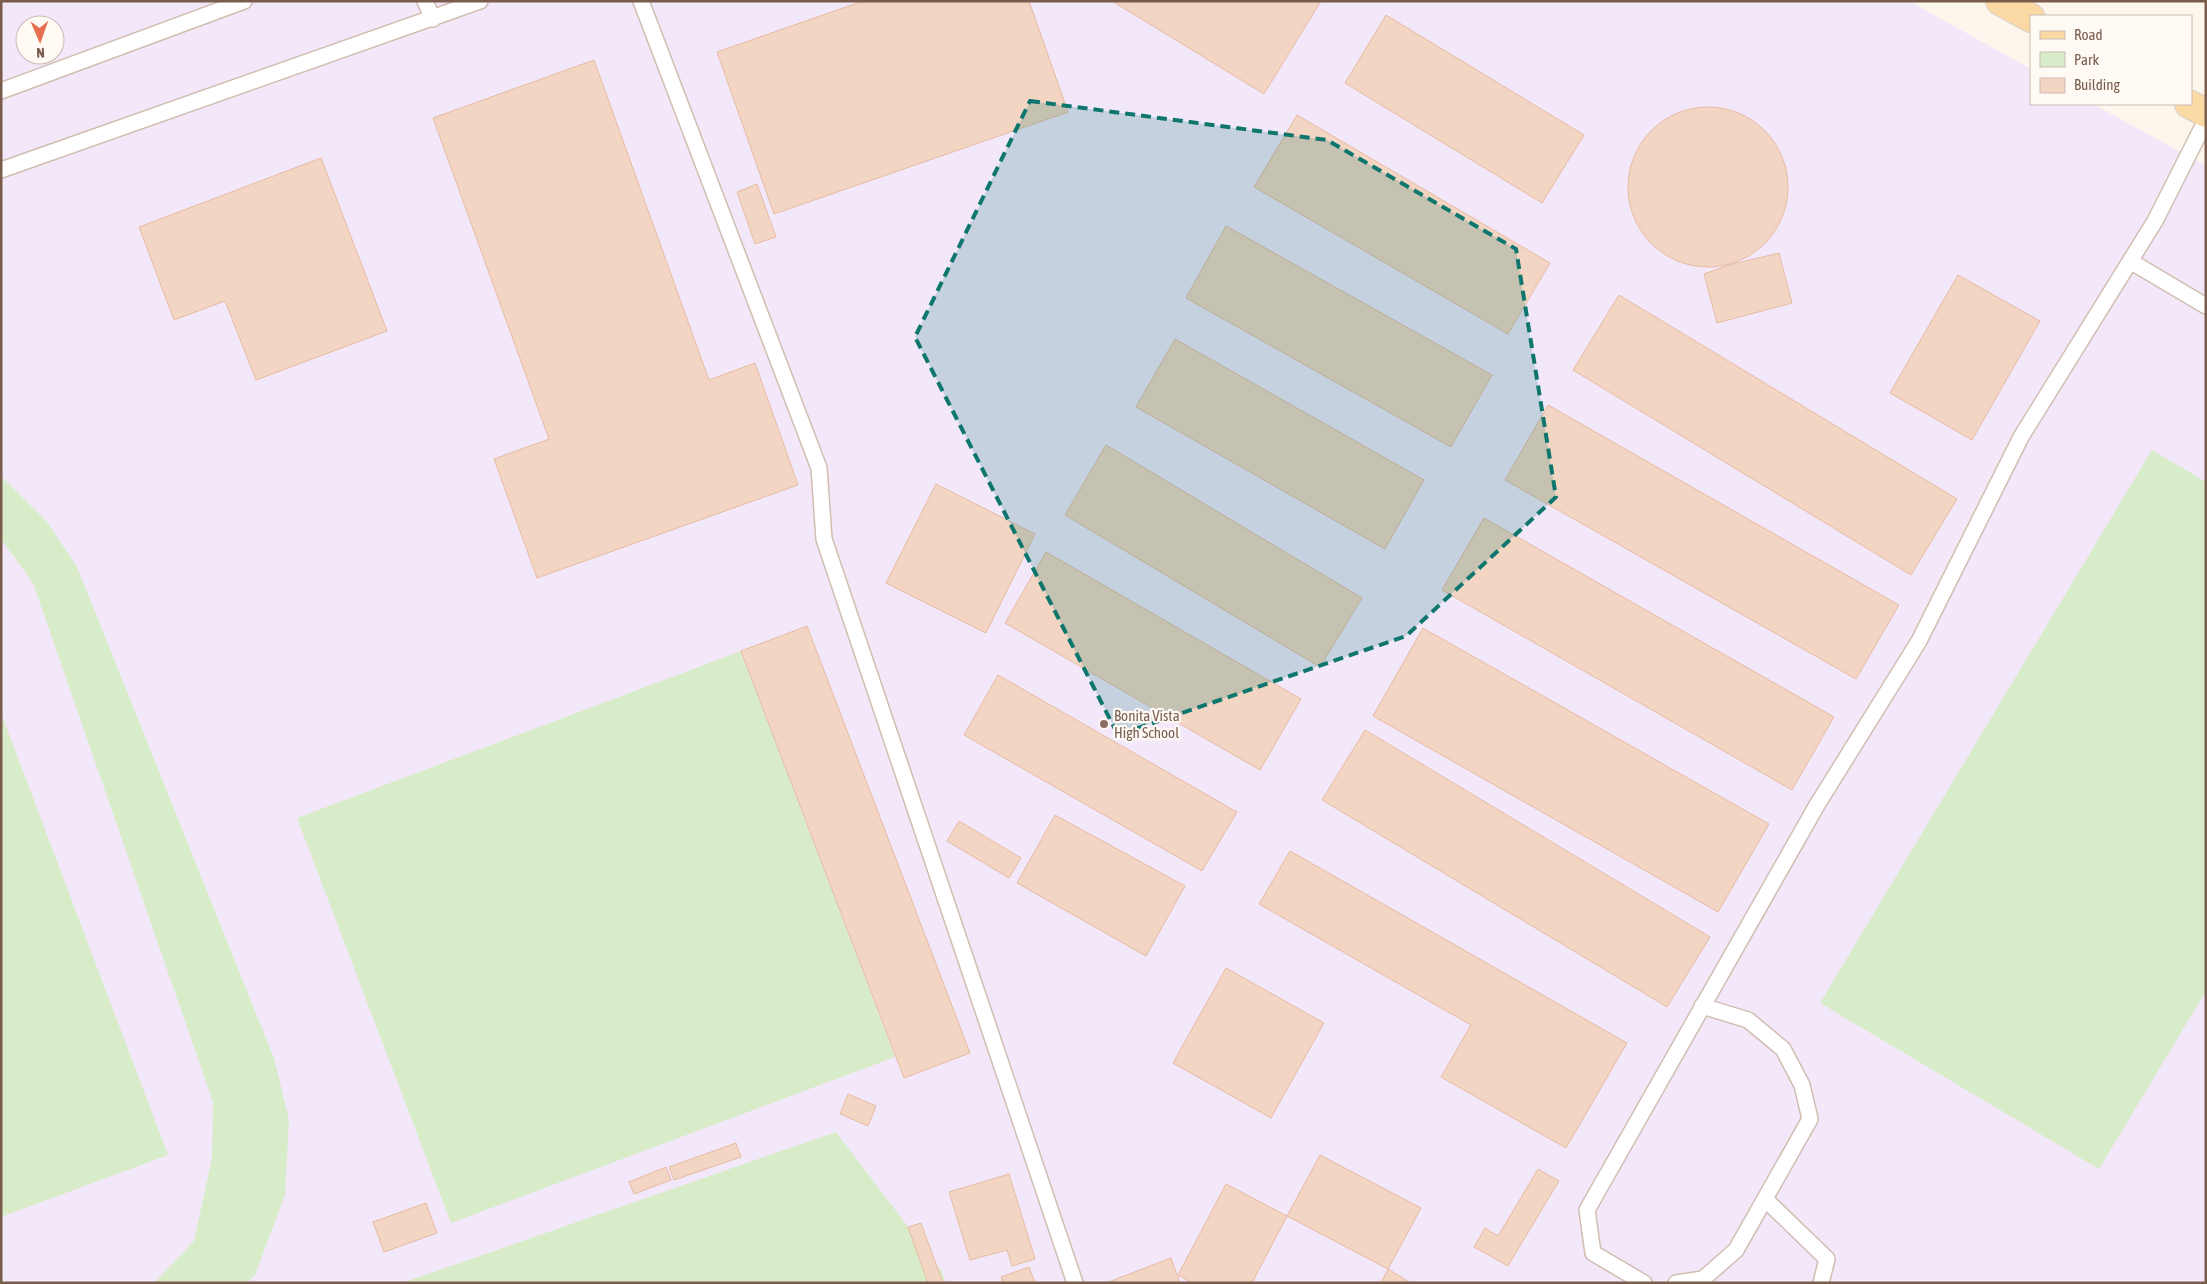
<svg xmlns="http://www.w3.org/2000/svg" width="2207" height="1284" viewBox="0 0 2207 1284" font-family="'Asap Condensed',sans-serif">
	<style>
		.education { fill: #f3e8fa; fill-rule: evenodd }
		.green { fill: #d8ecc9 }
		.building { fill: #f3d5c3; stroke: #e6bba3 }
		.lines { fill: none; stroke-linecap: round; stroke-linejoin: round }
		.service-casing { stroke: #d1beb0; stroke-width: 18 }
		.primary-casing { stroke: #dad1cd; stroke-width: 30 }
		.service { stroke: #fff; stroke-width: 15 }
		.primary { stroke: #fbd9a5; stroke-width: 28 }
		.marked { fill: #0f766e; fill-opacity: 0.2; stroke: #0f766e; stroke-width: 4; stroke-dasharray: 10 6; stroke-linejoin: round }
		.education-dot { fill: #8d6e63; stroke: #fffaf3; stroke-width: 2 }
		.labels { text-anchor: middle; dominant-baseline: central; stroke-width: 4.5; stroke-linejoin: round; paint-order: stroke }
		.education-label { font-size: 15px; fill: #785e54; stroke: #fffaf3; text-anchor: start }
	</style>
	<rect width="100%" height="100%" fill="#fdf6ec"/>
	<path class="education" d="M1,1H1909L2031,69V104H2093L2206,166V1283H1ZM25,25H55V55H25Z"/>
	<path class="green" d="M2152,450L2206,482V991L2099,1169L1820,1003Z
		M1,476L47,522L77,567L274,1058L289,1120L285,1195L255,1275L247,1283H154L194,1241L212,1158L213,1102L33,583L1,539Z
		M741,651L895,1057L451,1223L297,818Z
		M1,713L168,1155L1,1217Z
		M836,1132L941,1270L946,1283H402Z"/>
	<path class="building" d="M863,1H1029L1068,112L774,214L717,52Z
		M1112,1H1321L1264,94Z
		M1386,15L1584,135L1542,203L1345,83Z
		M594,60L709,380L755,363L798,485L537,578L494,459L549,439L433,118Z
		M1628 187a80 80 0 1 1 160 0a80 80 0 1 1-160 0Z
		M1297,115L1550,263L1508,334L1254,187Z
		M321,158L387,331L256,380L225,301L174,320L139,227Z
		M757,184L776,237L755,244L737,192Z
		M1226,226L1492,375L1451,447L1186,298Z
		M1779,253L1792,303L1717,323L1704,274L1729,265Z
		M1958,275L2040,321L1972,440L1890,393Z
		M1619,295L1957,499L1911,575L1573,370Z
		M1175,339L1424,480L1385,549L1136,407Z
		M1548,405L1899,605L1856,679L1505,480Z
		M1106,445L1362,598L1320,667L1065,515Z
		M936,484L1035,534L986,633L886,583Z
		M1484,518L1834,717L1792,790L1442,590Z
		M1046,552L1301,699L1260,770L1005,623Z
		M807,626L970,1053L904,1078L741,651Z
		M1423,628L1769,824L1718,912L1373,716Z
		M998,675L1237,812L1202,871L964,735Z
		M1365,730L1710,937L1667,1007L1322,800Z
		M1055,815L1185,886L1146,956L1017,883Z
		M959,821L1021,858L1009,878L947,841Z
		M1290,851L1627,1043L1566,1148L1441,1077L1471,1025L1259,904Z
		M1226,968L1324,1023L1271,1118L1173,1063Z
		M848,1094L876,1106L868,1126L840,1114Z
		M736,1143L741,1157L674,1180L669,1167Z
		M1320,1155L1421,1208L1388,1269L1287,1216Z
		M666,1167L671,1180L634,1194L629,1182Z
		M1538,1169L1559,1181L1508,1266L1474,1247L1485,1228L1498,1236Z
		M1009,1174L1035,1259L1012,1266L1007,1250L970,1260L949,1192Z
		M1226,1184L1287,1216L1252,1283H1192L1178,1275Z
		M426,1203L437,1233L384,1252L373,1222Z
		M921,1223L943,1283H928L908,1227Z
		M1171,1258L1180,1283H1106Z
		M1029,1267L1035,1283H1003L1001,1277Z
		M1388,1269L1411,1283H1381Z"/>
	<g class="lines">
		<defs>
			<path id="service" d="M425,1L433,19
				M641,1L819,468L824,539L1075,1283
				M1,91L244,1
				M1,170L480,1
				M2130,261L2206,306
				M1765,1199L1827,1259L1821,1283
				M1644,1283L1593,1253L1587,1210L1817,805L1919,641L2021,437L2155,221L2206,120
				M1676,1283L1703,1279L1736,1250L1810,1119L1802,1085L1783,1049L1748,1020L1702,1006"/>
			<path id="primary" d="M2000,1L2031,18
				M2189,104L2206,113"/>
		</defs>
		<use href="#service" class="service-casing"/>
		<use href="#primary" class="primary-casing"/>
		<use href="#service" class="service"/>
		<use href="#primary" class="primary"/>
	</g>
	<path class="marked" d="M1030,101L1327,140L1516,249L1556,497L1406,636L1118,735L915,337Z"/>
	<circle class="education-dot" cx="1104" cy="724" r="5"/>
	<g class="labels">
		<g class="education-label">
			<text x="1114" y="715">Bonita Vista<tspan x="1114" dy="17">High School</tspan></text>
		</g>
	</g>
	<rect width="2207" height="1284" fill="none" stroke="#7a5c4d" stroke-width="5"/>
	<rect x="2030" y="15" width="162" height="90" fill="#fffaf3" stroke="#cabbb1"/>
	<rect x="2040" y="31" width="25" height="8" fill="#fbd9a5" stroke="#cabbb1"/>
	<text x="2074" y="40" font-size="15" fill="#7a5c4d">Road</text>
	<rect x="2040" y="52" width="25" height="15" fill="#d8ecc9" stroke="#cabbb1"/>
	<text x="2074" y="65" font-size="15" fill="#7a5c4d">Park</text>
	<rect x="2040" y="78" width="25" height="15" fill="#f3d5c3" stroke="#cabbb1"/>
	<text x="2074" y="90" font-size="15" fill="#7a5c4d">Building</text>
	<g transform="translate(40 40) rotate(178)"><circle r="24" fill="#fffaf3" stroke="#cabbb1"/>
	<path d="M0-4L9 19L0 12L-9 19Z" fill="#e76f51"/>
	<text y="-8" font-size="14" font-weight="bold" text-anchor="middle" fill="#7a5c4d">N</text>
	</g>
</svg>
